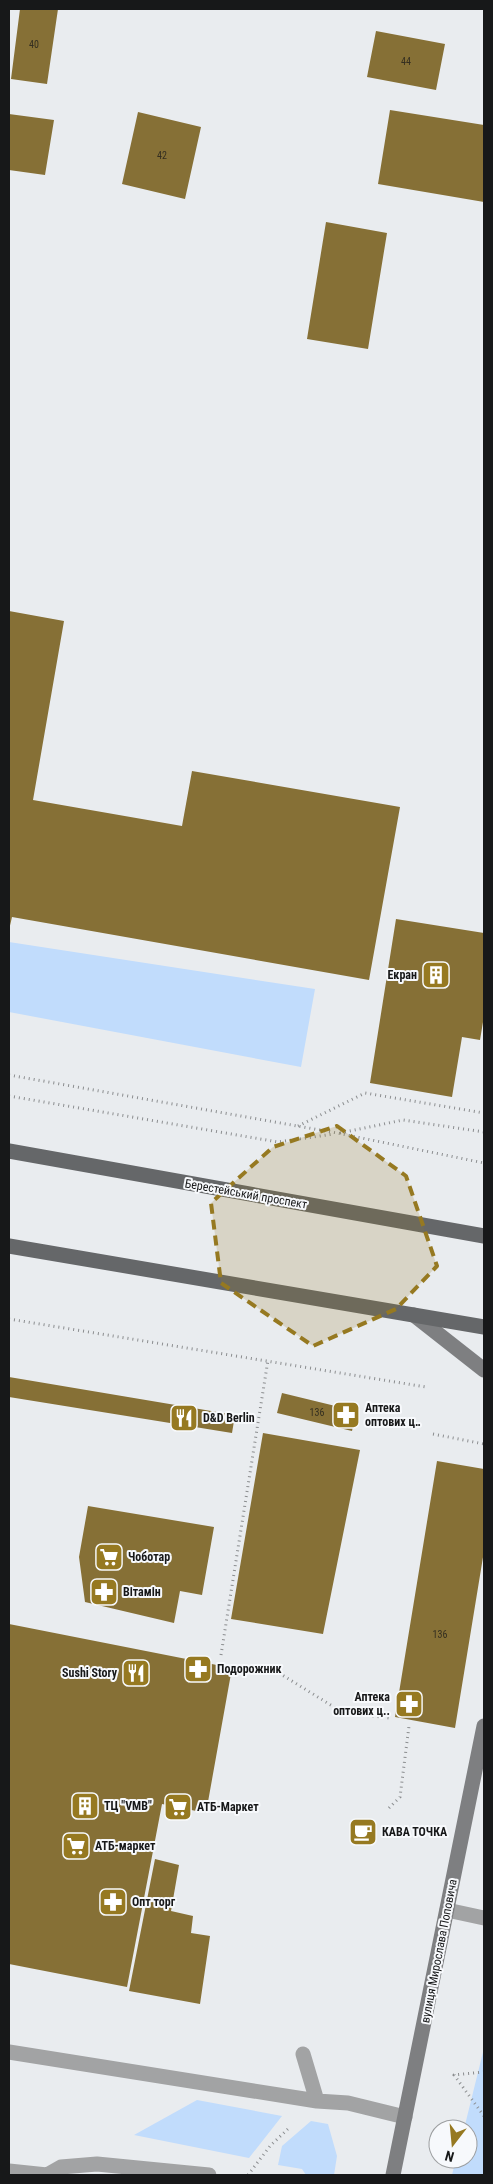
<svg xmlns="http://www.w3.org/2000/svg" width="493" height="2184" viewBox="0 0 493 2184" font-family="'Roboto Condensed',sans-serif">
	<style>
		.green { fill: #c1dcfc }
		.building { fill: #867036 }
		.lines { fill: none; stroke-linecap: round; stroke-linejoin: round }
		.path { stroke: #8b8d8f; stroke-width: 3; stroke-dasharray: 1 4; stroke-linecap: butt }
		.lane { stroke: #a2a3a4; stroke-width: 15 }
		.secondary { stroke: #7e7f81; stroke-width: 15 }
		.primary { stroke: #656769; stroke-width: 15 }
		.marked { fill: #967921; fill-opacity: 0.2; stroke: #967921; stroke-width: 4; stroke-dasharray: 10 6; stroke-linejoin: round }
		.labels { text-anchor: middle; dominant-baseline: central; stroke-width: 4; stroke-linejoin: round; paint-order: stroke }
		.number-label { font-size: 10px; fill: #332e20 }
		.poi-label { font-size: 12px; font-weight: bold; fill: #171819; stroke: #f7f9fc; text-anchor: start }
		.street-label { font-size: 12px; fill: #171819; stroke: #f7f9fc }
	</style>
	<rect width="100%" height="100%" fill="#e9ecef"/>
	<path class="green" d="M9,942L315,989L301,1067L9,1012Z
		M484,2048V2175H452L456,2159H468V2129H464Z
		M197,2100L282,2116L249,2158L134,2135Z
		M311,2121L328,2124L337,2156L334,2175H306L302,2169L278,2165L282,2146Z"/>
	<path class="building" d="M20,9H58L47,84L11,79Z
		M376,31L445,44L436,90L367,77Z
		M390,110L484,125V202L378,184Z
		M138,112L201,127L185,199L122,184Z
		M9,114L54,120L45,175L9,170Z
		M326,222L387,233L368,349L307,339Z
		M9,611L64,621L33,800L182,826L192,771L400,807L369,980L12,917L9,930Z
		M396,919L484,933V1016L480,1040L462,1037L452,1097L370,1083Z
		M9,1377L235,1415L232,1433L9,1397Z
		M282,1393L356,1411L352,1431L277,1413Z
		M263,1433L360,1450L323,1634L231,1619Z
		M437,1461L484,1469V1551L455,1728L395,1717Z
		M88,1506L214,1527L202,1595L180,1591L174,1623L85,1602L79,1557Z
		M9,1624L232,1668L206,1813L162,1804L127,1987L9,1964Z
		M155,1859L179,1865L171,1911L193,1916L191,1933L210,1936L200,2004L129,1991Z"/>
	<g class="lines">
		<path class="path" d="M9,1075L337,1133L484,1163
			M9,1096L278,1142L334,1134
			M298,1126L365,1093L484,1113
			M340,1133L403,1120L484,1132
			M9,1319L426,1387
			M433,1434L484,1444
			M221,1655L268,1360
			M279,1673L342,1712L389,1718
			M389,1808L400,1797L409,1726
			M484,2072L454,2075L484,2116
			M248,2175L270,2146L290,2127"/>
		<path class="lane" d="M447,1910L484,1918
			M9,2052L317,2101L348,2103L405,2117
			M303,2054L317,2101
			M9,2171L47,2175L61,2167L97,2164L209,2175"/>
		<path class="secondary" d="M414,1315L484,1370
			M393,2175L484,1726"/>
		<path class="primary" d="M9,1151L484,1236
			M9,1246L484,1327"/>
	</g>
	<path class="marked" d="M337,1126L406,1176L437,1266L396,1309L313,1346L221,1283L211,1203L273,1147Z"/>
	<defs>
		<symbol id="building-square" viewBox="-11 -11 22 22"><rect x="-9" y="-9" width="18" height="18" rx="4" fill="#967921" stroke="#f7f9fc"/><path d="M-4-6H4V6H1V3H-1V6H-4ZM-2.5-4.3h1.7v1.8h-1.7ZM.8-4.3h1.7v1.8H.8ZM-2.5-1h1.7V.8h-1.7ZM.8-1h1.7V.8H.8Z" fill="#fff"/></symbol>
		<symbol id="pharmacy-square" viewBox="-11 -11 22 22"><rect x="-9" y="-9" width="18" height="18" rx="4" fill="#967921" stroke="#f7f9fc"/><path d="M-2-6h4v4h4v4h-4v4h-4v-4h-4v-4h4Z" fill="#fff"/></symbol>
		<symbol id="restaurant-square" viewBox="-11 -11 22 22"><rect x="-9" y="-9" width="18" height="18" rx="4" fill="#967921" stroke="#f7f9fc"/><path d="M-5-6h1v4h1v-4h1v4h1v-4h1v5L-1.5 .5V6h-2V.5L-5-1ZM5-6V6H3V1.5H1.5Q1.5-4 5-6Z" fill="#fff"/></symbol>
		<symbol id="supermarket-square" viewBox="-11 -11 22 22"><rect x="-9" y="-9" width="18" height="18" rx="4" fill="#967921" stroke="#f7f9fc"/><path d="M-6-5.5h2.5l.6 2H6L4.5 2H-2.5L-4.4-4H-6ZM-1.5 3.2a1.3 1.3 0 1 0 .1 0ZM3 3.2a1.3 1.3 0 1 0 .1 0Z" fill="#fff"/></symbol>
		<symbol id="cafe-square" viewBox="-11 -11 22 22"><rect x="-9" y="-9" width="18" height="18" rx="4" fill="#967921" stroke="#f7f9fc"/><path d="M-5.5-4.5H6V0H3Q3 3.5 0 3.5H-2.5Q-5.5 3.5-5.5 0ZM3-3.2v2h1.7v-2ZM-6 4.5H4V6H-6Z" fill="#fff"/></symbol>
	</defs>
	<g fill-rule="evenodd">
		<use href="#building-square" x="420" y="959" width="32" height="32"/>
		<use href="#pharmacy-square" x="330" y="1399" width="32" height="32"/>
		<use href="#restaurant-square" x="168" y="1402" width="32" height="32"/>
		<use href="#supermarket-square" x="93" y="1541" width="32" height="32"/>
		<use href="#pharmacy-square" x="88" y="1576" width="32" height="32"/>
		<use href="#pharmacy-square" x="182" y="1653" width="32" height="32"/>
		<use href="#restaurant-square" x="120" y="1657" width="32" height="32"/>
		<use href="#pharmacy-square" x="393" y="1688" width="32" height="32"/>
		<use href="#building-square" x="69" y="1790" width="32" height="32"/>
		<use href="#supermarket-square" x="162" y="1791" width="32" height="32"/>
		<use href="#cafe-square" x="347" y="1816" width="32" height="32"/>
		<use href="#supermarket-square" x="60" y="1830" width="32" height="32"/>
		<use href="#pharmacy-square" x="97" y="1886" width="32" height="32"/>
	</g>
	<g class="labels">
		<g class="number-label">
			<text x="34" y="44">40</text>
			<text x="406" y="61">44</text>
			<text x="162" y="155">42</text>
			<text x="317" y="1412">136</text>
			<text x="440" y="1634">136</text>
		</g>
		<g class="poi-label">
			<text x="417" y="975" text-anchor="end">Екран</text>
			<text x="365" y="1408">Аптека<tspan x="365" dy="14">оптових ц‥</tspan></text>
			<text x="203" y="1418">D&amp;D Berlin</text>
			<text x="128" y="1557">Чоботар</text>
			<text x="123" y="1592">Вітамін</text>
			<text x="217" y="1669">Подорожник</text>
			<text x="117" y="1673" text-anchor="end">Sushi Story</text>
			<text x="390" y="1697" text-anchor="end">Аптека<tspan x="390" dy="14">оптових ц..</tspan></text>
			<text x="104" y="1806">ТЦ "VMB"</text>
			<text x="197" y="1807">АТБ-Маркет</text>
			<text x="382" y="1832">КАВА ТОЧКА</text>
			<text x="95" y="1846">АТБ-маркет</text>
			<text x="132" y="1902">Опт торг</text>
		</g>
		<g class="street-label">
			<text transform="translate(246 1194) rotate(10)">Берестейський проспект</text>
			<text transform="translate(439 1951) rotate(-79)">вулиця Мирослава Поповича</text>
		</g>
	</g>
	<rect width="493" height="2184" fill="none" stroke="#171819" stroke-width="20"/>
	<g transform="translate(453 2144) rotate(196)"><circle r="24" fill="#f7f9fc" stroke="#9d9fa1"/>
	<path d="M0-4L9 19L0 12L-9 19Z" fill="#967921"/>
	<text y="-8" font-size="14" font-weight="bold" text-anchor="middle" fill="#171819">N</text>
	</g>
</svg>
